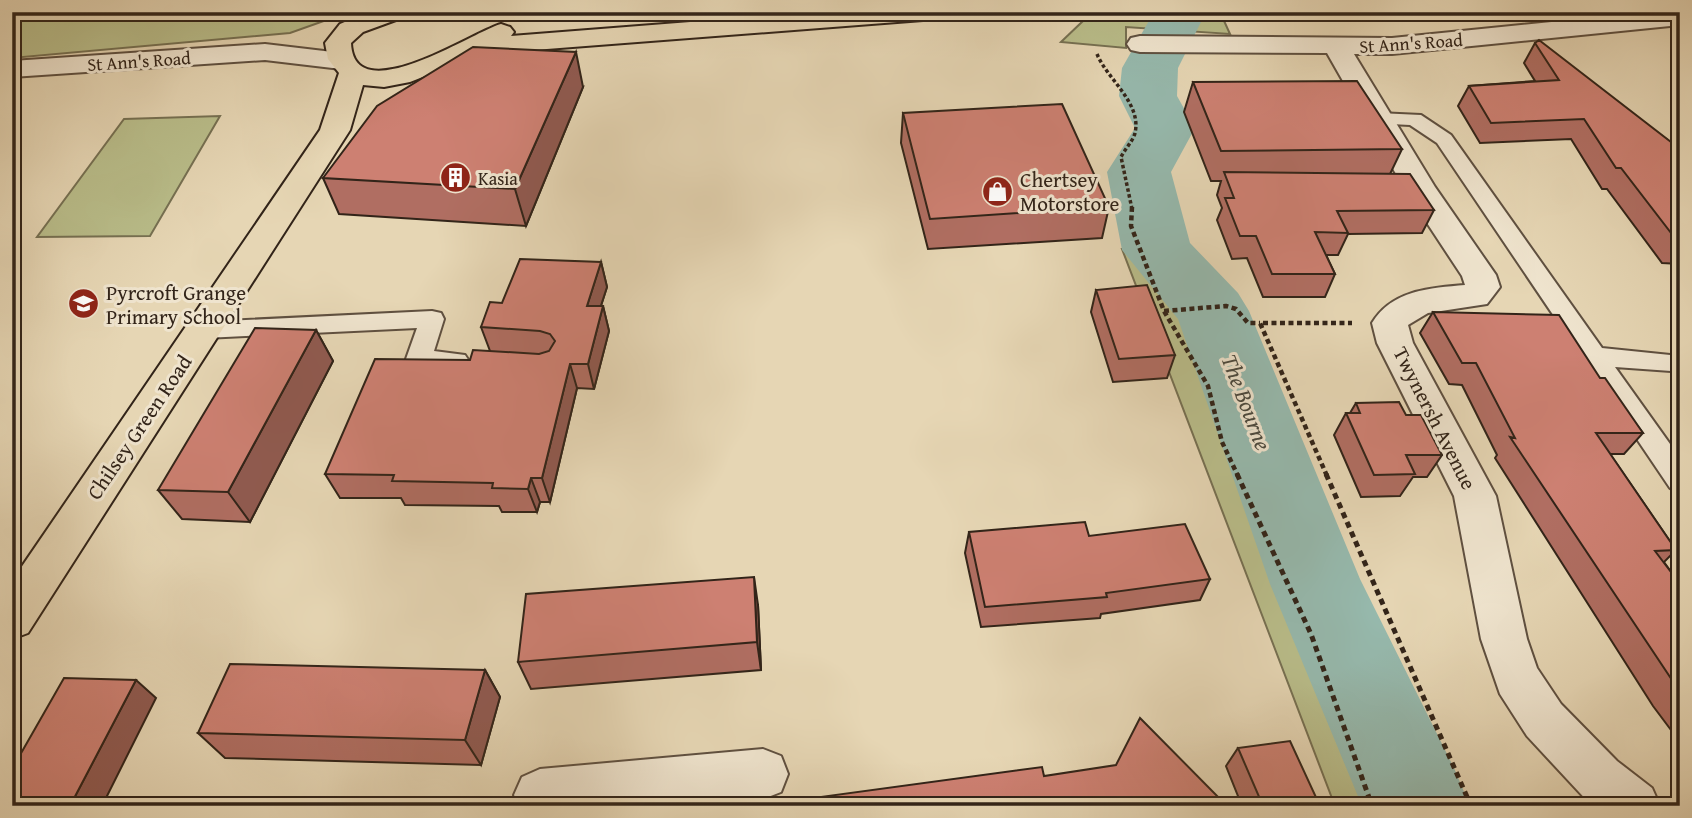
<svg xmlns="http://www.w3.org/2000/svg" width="1692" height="818" viewBox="0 0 1692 818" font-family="'Gentium Book Plus',serif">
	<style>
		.green { fill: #b9bd8a; stroke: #767052; stroke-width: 2 }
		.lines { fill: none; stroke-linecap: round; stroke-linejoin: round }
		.river { fill: #96b9ad; fill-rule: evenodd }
		.service-casing { stroke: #5f5040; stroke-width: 4 }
		.minor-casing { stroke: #5f5040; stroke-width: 4 }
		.tertiary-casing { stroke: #5f5040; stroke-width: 4 }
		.primary-casing { stroke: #322419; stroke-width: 4 }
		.path-far2 { stroke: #322419; stroke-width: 3.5; stroke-dasharray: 3.5 2.5; stroke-linecap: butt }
		.path-far1 { stroke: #322419; stroke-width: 4.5; stroke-dasharray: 5 3.5; stroke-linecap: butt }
		.path { stroke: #322419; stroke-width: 5; stroke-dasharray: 6 4.5; stroke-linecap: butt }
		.service { fill: #efe4ce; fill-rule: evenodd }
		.minor { fill: #efe4ce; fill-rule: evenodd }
		.tertiary { fill: #efe4ce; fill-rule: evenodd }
		.primary { fill: #e6d6b4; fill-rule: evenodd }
		.wall { fill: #b06e62; stroke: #322419; stroke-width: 2 }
		.shaded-wall { fill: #905a50; stroke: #322419; stroke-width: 2 }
		.building { fill: #cd8072; stroke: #322419; stroke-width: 2 }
		.labels { text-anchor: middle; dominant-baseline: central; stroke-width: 6; stroke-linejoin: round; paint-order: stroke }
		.far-street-label { font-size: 18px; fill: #322419; stroke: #efe4ce }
		.far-poi-label { font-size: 18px; fill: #322419; stroke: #efe4ce; text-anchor: start }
		.poi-label { font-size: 21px; fill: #322419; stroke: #efe4ce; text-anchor: start }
		.street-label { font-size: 21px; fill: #322419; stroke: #efe4ce }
		.water-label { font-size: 23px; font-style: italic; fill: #4b493e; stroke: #efe4ce }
	</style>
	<rect width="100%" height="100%" fill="#e6d6b4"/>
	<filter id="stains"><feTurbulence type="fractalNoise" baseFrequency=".00286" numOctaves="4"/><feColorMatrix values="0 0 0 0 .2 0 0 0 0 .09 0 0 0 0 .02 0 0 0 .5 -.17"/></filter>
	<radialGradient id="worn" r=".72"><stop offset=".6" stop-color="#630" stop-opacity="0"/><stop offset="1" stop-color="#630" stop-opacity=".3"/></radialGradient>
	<path class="green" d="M12,12H349L290,33L12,58Z
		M1113,12H1220L1230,34L1126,27V48L1061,42L1083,21Z
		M220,116L150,236L37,237L124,119Z
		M1122,249L1195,251L1213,270L1463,806H1335Z"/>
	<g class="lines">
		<path class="river" d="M1154,12H1206L1178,68L1177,96L1195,128L1171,172L1190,243L1238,293L1249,311L1360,579L1454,768L1470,806H1362L1270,584L1178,319L1122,250L1107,172L1135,128L1119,96L1122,68Z"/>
		<defs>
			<path id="service" d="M1378,113L1421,115L1451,135L1602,348L1680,356V368L1671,371L1615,367L1680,458V491L1670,488L1437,143L1410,125L1371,123L1368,119Z
				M432,311L441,313L444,319L434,351L465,355L469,361L465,367L456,370L410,365L406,359L417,328L205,338L196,336L193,330L196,324L205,322Z"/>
			<path id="minor" d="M1651,12H1680V25L1392,54H1354L1435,187L1496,275L1500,287L1487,304L1428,313L1408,325L1413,343L1496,496L1527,639L1537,668L1561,704L1617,761L1652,788L1660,806H1592L1527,736L1500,694L1481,639L1454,496L1377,343L1372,323C1392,290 1430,288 1465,285L1462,276L1404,188L1327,53L1140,52L1131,50L1127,44L1131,38L1140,36L1392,38Z
				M763,749L781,756L788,774L781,792L763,799L692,806H519L514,795L522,777L540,769Z"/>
			<path id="tertiary" d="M265,44L341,53L350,55L354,61L350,67L341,69L265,60L12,77V61Z"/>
			<path id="primary" d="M368,12H407L404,17L363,32L351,43C354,112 474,31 501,24L510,27L514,32L511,36L820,12H935L932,17L923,20L481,54L410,82L384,87L363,85L350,130L28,633L12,639V581L320,130L339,73L328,59L325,43L340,24Z"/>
		</defs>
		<use href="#service" class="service-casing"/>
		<use href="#minor" class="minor-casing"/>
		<use href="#tertiary" class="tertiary-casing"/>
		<use href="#primary" class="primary-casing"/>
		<path class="path-far2" d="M1097,54C1107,79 1142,103 1135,133C1133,141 1125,149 1121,157L1132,209"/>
		<path class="path-far1" d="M1132,207L1131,226L1164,311L1208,386L1222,442L1238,476
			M1164,311L1226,306L1236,309L1248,323H1260
			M1327,476L1260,323H1352"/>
		<path class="path" d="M1237,474L1311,634L1372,806
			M1326,474L1471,806"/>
		<use href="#service" class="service"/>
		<use href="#minor" class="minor"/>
		<use href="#tertiary" class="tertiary"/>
		<use href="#primary" class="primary"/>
	</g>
	<path class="wall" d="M1535,43L1680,149V264L1662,263L1607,189H1602L1571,139L1480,143L1458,106L1469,86L1535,81L1524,63Z
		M1193,82L1402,149L1390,174L1434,210L1422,233L1348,234L1338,255H1326L1335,274L1325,297H1263L1247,258L1232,259L1217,220L1222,208L1217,195L1221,181H1211L1184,112Z
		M583,87L526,226L339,214L323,178Z
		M903,113L1109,207L1102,238L928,249L901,143Z
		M601,262L607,287L601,306H603L609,331L594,389L577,388L550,502H540L537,512H502L499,506L405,505L401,498H340L325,474L470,360L490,351L481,327L502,303Z
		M1096,290L1175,355L1167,378L1113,382L1091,312Z
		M1433,312L1600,378L1643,433L1624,454H1610L1676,550L1664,562L1680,584V742L1653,706L1495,458L1497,455L1462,385L1449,384L1420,333Z
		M316,330L333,361L250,522L182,519L158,490Z
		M1356,403L1406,415L1442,455L1427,477H1413L1400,496L1361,497L1334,435L1346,413H1350Z
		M969,532L1089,536L1210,579L1200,600L1101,614L1100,618L981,627L965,553Z
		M758,605L761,670L531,689L518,662Z
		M485,670L500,697L481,765L225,758L198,733Z
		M1238,748L1320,806H1242L1226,766Z"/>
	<path class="shaded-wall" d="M576,52L583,87L526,226L515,189Z
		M601,262L607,287L593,330L587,306Z
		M603,306L609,331L594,389L588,364Z
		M316,330L333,361L250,522L228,492Z
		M570,364L577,388L550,502L542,478Z
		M531,478L540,502L537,512L528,489Z
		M754,577L758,605L761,670L757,642Z
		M485,670L500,697L481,765L465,740Z
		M136,680L156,698L102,806H70Z"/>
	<path class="building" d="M1539,40L1680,149V242H1678L1621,168H1616L1584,119L1491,123L1469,86L1559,80L1535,43Z
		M473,47L576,52L515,189L323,178L377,106Z
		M1357,81L1402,149L1221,151L1193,82Z
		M1062,104L1109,207L930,219L903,113Z
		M1224,172L1410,174L1434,210L1337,211L1348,233L1315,232L1335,274H1272L1256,236H1240L1225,198H1234Z
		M520,259L601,262L587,306H603L588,364H570L542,478H531L528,489L492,488L493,483L392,481L394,475L325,474L375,359L470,360L473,350L539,354L549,351L555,341L550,334L540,331L481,327L490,302L502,303Z
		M1147,285L1175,355L1119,359L1096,290Z
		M1433,312L1559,315L1600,378H1605L1643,433H1596L1676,550L1655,551L1680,584V692L1510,437L1515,438L1476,363H1462Z
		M255,328L316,330L228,492L158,490Z
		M1399,402L1406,415H1421L1442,455H1406L1415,474L1374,475L1346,413H1360L1356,403Z
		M1085,522L1089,536L1185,524L1210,579L1106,593L1107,597L985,607L969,532Z
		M754,577L757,642L518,662L526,594Z
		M230,664L485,670L465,740L198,733Z
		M64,678L136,680L70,806H12V769Z
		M1140,718L1227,806H814L813,798L1042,767L1044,776L1116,765Z
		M1290,741L1320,806H1263L1238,748Z"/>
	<defs>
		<symbol id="building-disc" viewBox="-11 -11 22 22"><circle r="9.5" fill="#8f2418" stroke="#efe4ce"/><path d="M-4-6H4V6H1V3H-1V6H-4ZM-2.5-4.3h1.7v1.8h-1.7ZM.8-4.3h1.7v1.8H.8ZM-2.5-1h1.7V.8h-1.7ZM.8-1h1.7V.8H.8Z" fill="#fff"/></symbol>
		<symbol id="shop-disc" viewBox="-11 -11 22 22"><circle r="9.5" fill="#8f2418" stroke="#efe4ce"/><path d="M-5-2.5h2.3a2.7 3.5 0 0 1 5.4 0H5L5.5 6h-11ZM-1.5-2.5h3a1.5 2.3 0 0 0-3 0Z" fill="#fff"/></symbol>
		<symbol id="school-disc" viewBox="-11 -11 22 22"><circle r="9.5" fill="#8f2418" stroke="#efe4ce"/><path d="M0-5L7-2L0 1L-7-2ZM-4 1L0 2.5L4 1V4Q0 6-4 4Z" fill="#fff"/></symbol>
	</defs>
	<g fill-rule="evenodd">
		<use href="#building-disc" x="438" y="160" width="35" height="35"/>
		<use href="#shop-disc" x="980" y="174" width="35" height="35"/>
		<use href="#school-disc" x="66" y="286" width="35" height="35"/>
	</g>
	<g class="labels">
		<g class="far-street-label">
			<text transform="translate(1411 43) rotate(-4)">St Ann's Road</text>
			<text transform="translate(139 61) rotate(-4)">St Ann's Road</text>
		</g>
		<g class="far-poi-label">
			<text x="478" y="178">Kasia</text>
		</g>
		<g class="poi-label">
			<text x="1020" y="179">Chertsey<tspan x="1020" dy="24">Motorstore</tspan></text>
			<text x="106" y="292">Pyrcroft Grange<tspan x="106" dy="24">Primary School</tspan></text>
		</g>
		<g class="street-label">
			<text transform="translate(1435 418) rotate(63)">Twynersh Avenue</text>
			<text transform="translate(139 427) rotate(-56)">Chilsey Green Road</text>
		</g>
		<g class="water-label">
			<text transform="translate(1247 402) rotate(69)">The Bourne</text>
		</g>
	</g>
	<rect width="1692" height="818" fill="none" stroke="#e6d6b4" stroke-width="42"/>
	<rect x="14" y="14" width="1664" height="790" fill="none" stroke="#322419" stroke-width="3.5"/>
	<rect x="21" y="21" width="1650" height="776" fill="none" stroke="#322419" stroke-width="2"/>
	<rect width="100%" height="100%" filter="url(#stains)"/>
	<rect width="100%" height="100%" fill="url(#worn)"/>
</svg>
